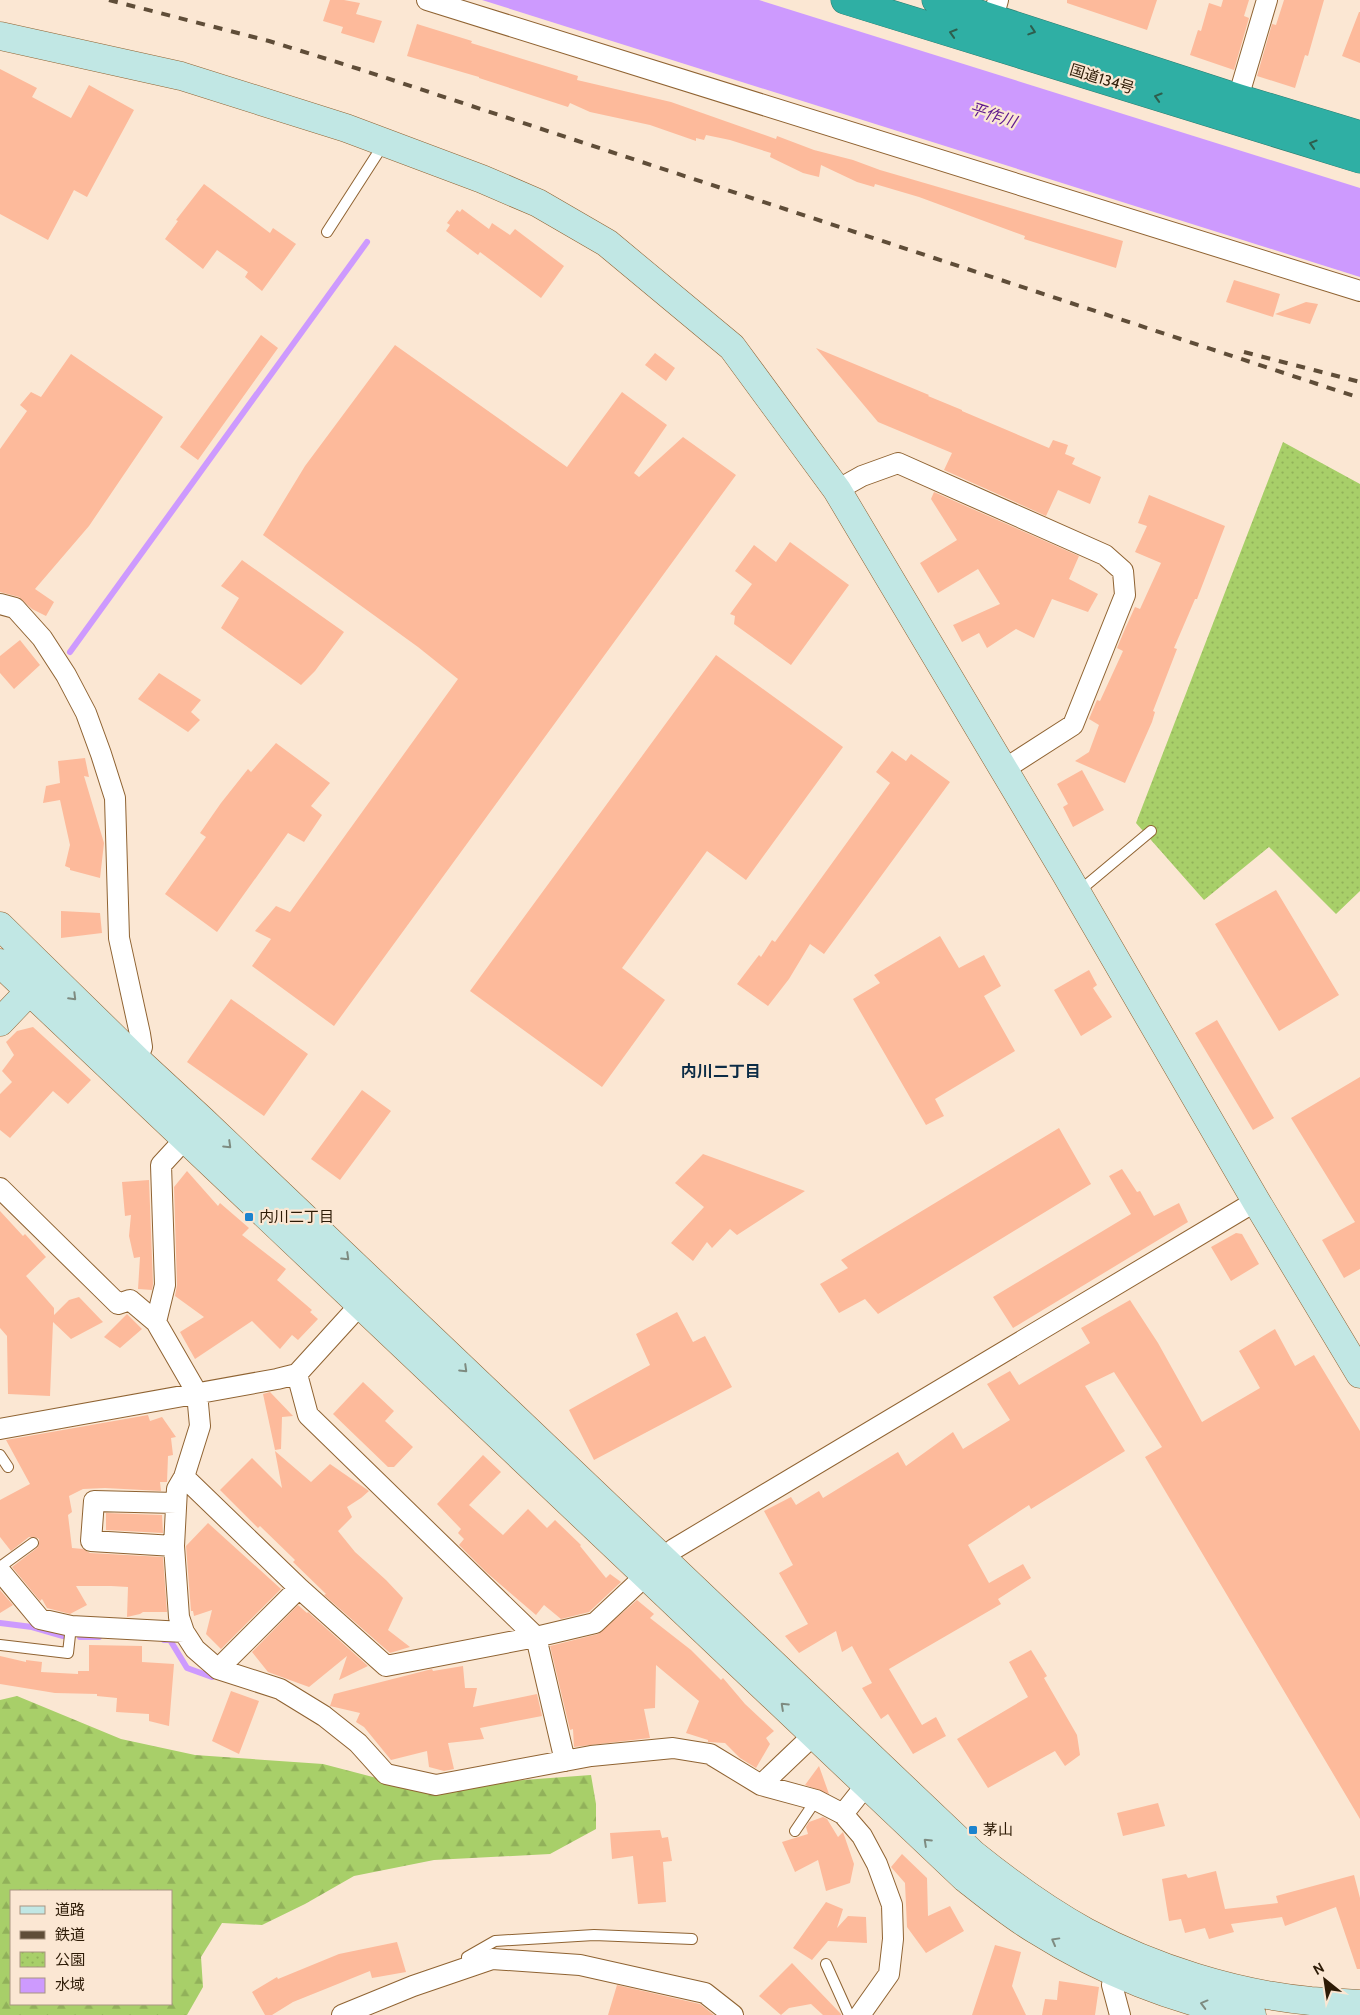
<svg xmlns="http://www.w3.org/2000/svg" width="1360" height="2015" viewBox="0 0 1360 2015" font-family="Cabin,'Noto Sans JP',sans-serif">
	<style>
		.forest { fill: url(#forest-firs); fill-rule: evenodd }
		.park { fill: url(#park-dots) }
		.water { fill: #cd9afe }
		.lines { fill: none; stroke-linecap: round; stroke-linejoin: round }
		.stream { stroke: #cd9afe; stroke-width: 6 }
		.building { fill: #fdba9b }
		.lane-casing { stroke: #8f6332; stroke-width: 12 }
		.street-casing { stroke: #8f6332; stroke-width: 22 }
		.secondary-casing { stroke: #8f6332; stroke-width: 29 }
		.highway-casing { stroke: #2e7b6d; stroke-width: 29 }
		.lane { stroke: #fff; stroke-width: 10 }
		.street { stroke: #fff; stroke-width: 20 }
		.secondary { stroke: #c1e7e4; stroke-width: 28 }
		.highway { stroke: #2fafa4; stroke-width: 28 }
		.rail { stroke: #5f4d38; stroke-width: 4; stroke-dasharray: 9 9; stroke-linecap: butt }
		.oneway { stroke: #2e5e4d }
		.oneway2 { stroke: #7e8b80 }
		.poi-dot { fill: #1c83ce; stroke: #fbe7d3; stroke-width: 2 }
		.labels { text-anchor: middle; dominant-baseline: central; stroke-width: 4.5; stroke-linejoin: round; paint-order: stroke }
		.street-label { font-size: 15px; fill: #2d1b06; stroke: #fbe7d3 }
		.poi-label { font-size: 15px; fill: #2d1b06; stroke: #fbe7d3; text-anchor: start }
		.water-label { font-size: 16px; font-style: italic; fill: #5f198e; stroke: #fbe7d3 }
		.neighbourhood-label { font-size: 16px; font-weight: bold; fill: #0c2c46; stroke: #fbe7d3 }
	</style>
	<defs>
		<pattern id="forest-firs" width="22" height="20" patternUnits="userSpaceOnUse" patternTransform="scale(1.25)"><rect width="22" height="20" fill="#a8cf69"/><path d="M5 1l3.5 6h-7zM16 11l3.5 6h-7z" fill="#91b15a"/></pattern>
		<pattern id="park-dots" width="8" height="8" patternUnits="userSpaceOnUse" patternTransform="scale(1.25)"><rect width="8" height="8" fill="#a8cf69"/><path d="M2 2h.1M6 6h.1" fill="none" stroke="#91b15a" stroke-width="1.8" stroke-linecap="round"/></pattern>
	</defs>
	<rect width="100%" height="100%" fill="#fbe7d3"/>
	<path class="forest" d="M17,1696L121,1739L195,1755L323,1764L415,1788L591,1775L596,1804V1829L550,1854L434,1860L354,1876L305,1904L262,1925L222,1923L201,1957L203,1987L187,2015H0V1700ZM11,1891H171V2004H11Z"/>
	<path class="park" d="M1283,442L1360,484V891L1336,914L1269,847L1204,900L1136,823Z"/>
	<path class="water" d="M482,0H759L1360,188V277Z"/>
	<g class="lines">
		<path class="stream" d="M70,652L367,242
			M0,1623L32,1627L63,1636
			M80,1637H99
			M164,1640H170L187,1668L212,1677"/>
	</g>
	<path class="building" d="M330,0H344L360,3L356,14L382,21L374,43L341,33L343,27L323,21Z
		M1067,0H1157L1147,30L1067,3Z
		M1223,0H1249L1244,16L1249,18L1234,70L1190,55L1198,30L1201,31L1209,3L1221,7Z
		M1284,0H1324L1308,56L1305,55L1295,88L1257,76L1272,24L1276,25Z
		M1359,12H1360V63L1342,56Z
		M417,24L472,41L471,43L578,76L577,80L671,102L776,139L777,136L814,150L853,160L880,170L1123,241L1116,268L1024,239L1025,236L919,197L875,184L874,187L857,182L821,165L819,177L803,173L770,157L771,153L730,140L706,135L704,140L696,138V141L650,125L590,112L570,103L568,107L479,78V77L407,56Z
		M0,69L37,88L32,97L71,118L89,85L134,110L87,197L74,190L48,240L0,214Z
		M204,184L270,233L273,228L296,244L262,291L245,277L248,272L217,250L203,269L165,239L178,221L176,220Z
		M462,209L489,229L492,223L510,235L515,229L564,266L541,298L480,252L478,255L446,231L450,225L447,223L457,210L460,212Z
		M1234,280L1280,294L1273,317L1226,302Z
		M1306,302L1318,304L1310,324L1275,314Z
		M261,335L278,348L198,460L180,447Z
		M395,345L567,467L622,392L667,425L634,473L639,477L683,437L736,475L334,1026L252,966L271,939L255,931L276,906L290,912L458,679L418,647L263,535L305,466Z
		M816,348L929,395L928,396L962,410V411L1049,448L1053,440L1068,445L1065,454L1075,458L1072,464L1101,477L1090,504L1058,490L1046,516L944,470L952,453L878,422Z
		M655,353L675,368L666,381L645,365Z
		M71,354L163,417L89,526L35,589L54,602L46,616L32,609L19,597L0,592V449L27,411L20,405L31,392L41,397Z
		M934,492L1079,556L1069,579L1098,594L1088,612L1052,599L1034,638L1016,629L987,648L979,633L962,642L953,625L1000,604L978,569L938,593L920,563L957,540L931,499Z
		M1149,495L1225,526L1197,599H1195L1174,648L1177,649L1153,711L1155,712L1152,722L1125,783L1075,761L1089,752L1099,725L1089,719L1097,700L1100,701L1123,651L1117,648L1125,629L1135,607L1140,609L1161,563L1135,552L1147,526L1138,523Z
		M790,542L849,585L791,665L734,624L735,616L730,614L752,584L735,571L754,545L776,562Z
		M242,560L344,632L315,671L301,685L221,628L239,598L221,586Z
		M20,640L40,665L14,689L0,673V656Z
		M716,655L843,747L746,880L707,851L622,968L665,1000L602,1087L470,991Z
		M159,673L201,700L191,712L200,720L188,732L138,699Z
		M276,743L330,783L311,806L322,815L304,842L288,833L217,932L165,894L206,837L200,833L221,803L248,769L251,772Z
		M892,751L906,761L911,754L950,782L824,954L810,944L789,979L768,1006L737,984L759,955L761,957L772,940L775,942L890,783L876,772Z
		M85,758L89,777L84,776L104,843L100,878L70,870V868L65,866L70,845L60,800L43,803L46,786L60,783L58,761Z
		M1082,770L1104,810L1073,827L1063,807L1068,804L1057,784Z
		M1276,890L1339,995L1279,1031L1215,924Z
		M61,911L100,913L102,933L61,938Z
		M940,936L959,968L984,955L1001,986L984,996L1015,1051L935,1099L944,1116L926,1125L853,999L880,983L874,975Z
		M1089,970L1097,985L1093,988L1112,1017L1081,1036L1054,990Z
		M231,999L308,1054L264,1116L187,1062Z
		M1217,1020L1274,1118L1253,1130L1195,1033Z
		M33,1027L91,1080L68,1104L53,1091L10,1138L0,1130V1094L12,1082L2,1071L14,1055L6,1042L17,1031Z
		M1360,1077V1269L1344,1278L1322,1240L1355,1222L1291,1118Z
		M362,1090L391,1111L340,1180L311,1159Z
		M1059,1128L1091,1184L878,1314L865,1299L839,1313L820,1284L848,1268L841,1260Z
		M703,1154L805,1191L737,1235L730,1229L712,1248L707,1242L693,1261L671,1243L704,1207L675,1183Z
		M1122,1169L1137,1192L1140,1191L1154,1216L1179,1203L1188,1222L1013,1328L993,1297L1131,1214L1109,1176Z
		M187,1171L218,1206L220,1203L249,1228L242,1235L286,1269L277,1280L312,1310L310,1312L318,1319L298,1340L292,1335L280,1349L252,1321L195,1359L180,1332L204,1317L175,1296L177,1285L174,1187Z
		M149,1180L153,1284L152,1290L138,1289L140,1257L134,1258L129,1236L131,1215L125,1216L122,1182Z
		M0,1211L23,1236L25,1234L46,1257L26,1276L54,1308V1315L69,1300L79,1297L103,1322L71,1339L53,1322L50,1396L8,1394L7,1336L0,1328Z
		M1236,1233L1242,1234L1259,1264L1231,1281L1211,1247Z
		M1130,1300L1158,1343L1202,1422L1260,1388L1239,1351L1275,1329L1295,1366L1314,1355L1360,1431V1819L1145,1457L1162,1447L1114,1372L1085,1386L1125,1451L1031,1509L1029,1505L968,1545L989,1583L1023,1564L1031,1578L998,1599L1001,1604L889,1669L922,1725L936,1717L946,1736L913,1754L888,1714L881,1719L862,1688L872,1683L852,1646L842,1652L836,1631L799,1653L785,1636L808,1624L779,1573L793,1565L764,1511L791,1497L796,1505L819,1491L823,1498L898,1452L906,1466L953,1432L963,1449L1010,1420L987,1384L1010,1371L1019,1385L1090,1343L1081,1328Z
		M677,1312L693,1342L705,1336L732,1387L594,1460L569,1410L650,1365L636,1334Z
		M127,1314L142,1329L120,1348L104,1337Z
		M363,1382L394,1411L385,1421L413,1447L394,1467H388L333,1414Z
		M270,1392L293,1416L282,1417L281,1449L275,1450L263,1394Z
		M148,1415L150,1421L162,1417L176,1437L171,1438L173,1455L168,1456L167,1482H160L161,1491L105,1488L83,1489L69,1496L72,1512L68,1515L72,1548L83,1549L90,1553L163,1557L167,1612H143L140,1614L127,1617L128,1587L111,1586H76L87,1605L70,1614L47,1608L42,1599L40,1601L12,1567L37,1548L39,1545V1539L35,1537H29L11,1551L0,1537V1500L30,1484L6,1440Z
		M275,1451L311,1482L330,1464L369,1491L361,1498L347,1507L352,1517L338,1531L355,1552L386,1580L403,1598L388,1630L410,1647L390,1653L324,1595L326,1594L293,1562L295,1560L260,1526L258,1528L220,1490L252,1458L282,1488Z
		M483,1455L501,1472L469,1505L503,1535L528,1509L547,1528L555,1520L581,1545L580,1546L606,1578L610,1574L621,1582L589,1612L561,1619L544,1605L536,1615L486,1572L459,1545L464,1539L458,1533L461,1529L437,1504Z
		M106,1513L162,1515L163,1533L106,1530Z
		M208,1523L281,1589L221,1649L206,1634L212,1610L194,1616L193,1611H191L186,1546Z
		M0,1590L13,1605L0,1613Z
		M637,1600L654,1614L650,1618L691,1650L721,1680L723,1678L745,1704L774,1731L766,1738L770,1744L756,1768L740,1758L725,1743L708,1742V1740L686,1733L699,1701L656,1665L655,1708L644,1709L650,1738L574,1747L573,1729L570,1730L550,1646L598,1634Z
		M298,1605L307,1613L308,1612L368,1666L339,1680L347,1656L309,1687L268,1672L252,1652Z
		M89,1645L142,1646V1662L174,1664L169,1726L149,1721V1714L116,1712L117,1698L97,1696V1694L55,1693L0,1684V1656L26,1662V1660L42,1662L41,1672L78,1674V1671H89Z
		M1031,1650L1047,1676L1044,1678L1077,1735L1080,1755L1065,1766L1055,1751L988,1788L957,1739L1028,1697L1009,1662Z
		M463,1666L465,1688H477L473,1707L537,1694L542,1716L480,1728L484,1739L448,1743L454,1769L444,1771L429,1767L427,1751L391,1760L364,1727L356,1722L360,1713L330,1706L334,1694L432,1669L433,1671Z
		M231,1691L259,1701L239,1754L212,1741Z
		M819,1766L829,1794L805,1785Z
		M1158,1803L1165,1826L1123,1836L1117,1813Z
		M823,1817L827,1819L838,1837L843,1832L854,1864L850,1883L826,1891L818,1860L795,1872L782,1842L808,1834L806,1827L809,1822Z
		M660,1830L662,1838L668,1837L672,1861L663,1862L666,1902L638,1904L633,1856L612,1859L610,1833Z
		M902,1854L927,1878L928,1916L950,1906L964,1931L926,1953L907,1927L905,1883L891,1867Z
		M1216,1871L1225,1909L1278,1903L1276,1896L1354,1875L1360,1898V1969H1357L1336,1907L1285,1926L1282,1917L1231,1924L1234,1932L1209,1939L1205,1928L1185,1933L1181,1919L1169,1921L1162,1879L1186,1874L1188,1878Z
		M826,1902L843,1909L837,1928L848,1916L866,1917L867,1943L828,1941L812,1960L793,1948Z
		M397,1942L406,1972L372,1978L370,1971L293,2002L272,2015H265L252,1992L277,1977L278,1979L339,1954Z
		M995,1945L1021,1952L1012,1986L1026,2015H972Z
		M792,1963L841,2014V2015H823L811,2004L789,2008L781,2015L759,1996Z
		M1059,1981L1099,1987L1095,2015H1042L1045,1999L1057,2000Z
		M617,1985L700,2004L714,2015H608Z"/>
	<g class="lines">
		<defs>
			<path id="lane" d="M327,232L383,145
				M1078,892L1151,831
				M0,1455L8,1467
				M0,1567L33,1543
				M0,1645L68,1653L71,1626
				M795,1831L816,1800
				M826,1964L849,2015
				M468,1967L467,1957L495,1941L594,1935L692,1939"/>
			<path id="street" d="M427,0L1360,291
				M989,32L998,0
				M1238,98L1267,0
				M837,490L862,476L898,463L1105,555L1123,571L1125,595L1073,725L1003,770
				M0,604L15,608L42,638L66,675L86,713L101,754L115,798L119,938L140,1034L142,1047L137,1060
				M0,1188L118,1304L130,1300L156,1322L197,1393L200,1426L184,1477L177,1489L174,1546L179,1617L184,1632L195,1649L218,1669L280,1689L324,1716L358,1743L386,1774L436,1785L591,1756L673,1748L710,1754L761,1785L816,1800L843,1814L862,1836L877,1864L892,1905L893,1939L889,1974L860,2015
				M156,1322L165,1285L161,1165L195,1128
				M297,1374L308,1415L536,1637L565,1761
				M0,1429L277,1379L297,1374L368,1296
				M184,1477L299,1588L386,1666L536,1637L595,1623L674,1549L1256,1201
				M174,1546L91,1541L94,1501L176,1503
				M0,1571L40,1619L71,1626L184,1632
				M218,1669L299,1588
				M761,1785L824,1725
				M843,1814L874,1775
				M342,2015L413,1986L492,1959L580,1965L705,1993L733,2015
				M1120,2015L1112,1985L1124,1963"/>
			<path id="secondary" d="M0,36L181,76L346,128L482,179L538,203L607,243L732,347L837,490L1066,874L1256,1201L1360,1374
				M0,926L137,1060L202,1120L973,1854C1009,1883 1046,1910 1086,1932C1153,1968 1235,1994 1311,2001C1327,2002 1344,2003 1360,2004
				M0,963L965,1878C988,1896 1011,1915 1036,1930C1101,1971 1176,2002 1252,2015
				M0,1022L43,977"/>
			<path id="highway" d="M845,0L1360,159
				M936,0L1238,98L1360,135"/>
		</defs>
		<use href="#lane" class="lane-casing"/>
		<use href="#street" class="street-casing"/>
		<use href="#secondary" class="secondary-casing"/>
		<use href="#highway" class="highway-casing"/>
		<use href="#lane" class="lane"/>
		<use href="#street" class="street"/>
		<use href="#secondary" class="secondary"/>
		<use href="#highway" class="highway"/>
		<path class="rail" d="M109,0L269,41L359,69L1360,398
			M1244,352L1360,382"/>
	</g>
	<defs><path id="oneway-chevron" d="M-2-3.5L2.5 0L-2 3.5" fill="none" stroke-width="1.6" stroke-linecap="round" stroke-linejoin="round" transform="scale(1.25)"/></defs>
	<g class="oneway">
		<use href="#oneway-chevron" transform="translate(1032 31) rotate(18)"/>
		<use href="#oneway-chevron" transform="translate(953 33) rotate(-163)"/>
		<use href="#oneway-chevron" transform="translate(1158 97) rotate(-163)"/>
		<use href="#oneway-chevron" transform="translate(1313 144) rotate(-163)"/>
	</g>
	<g class="oneway2">
		<use href="#oneway-chevron" transform="translate(73 997) rotate(45)"/>
		<use href="#oneway-chevron" transform="translate(228 1145) rotate(44)"/>
		<use href="#oneway-chevron" transform="translate(346 1257) rotate(44)"/>
		<use href="#oneway-chevron" transform="translate(464 1369) rotate(44)"/>
		<use href="#oneway-chevron" transform="translate(784 1706) rotate(-137)"/>
		<use href="#oneway-chevron" transform="translate(927 1842) rotate(-137)"/>
		<use href="#oneway-chevron" transform="translate(1055 1941) rotate(-151)"/>
		<use href="#oneway-chevron" transform="translate(1204 2004) rotate(-165)"/>
	</g>
	<g class="poi-dot">
		<rect x="244" y="1212" width="10" height="10" rx="2.5"/>
		<rect x="968" y="1825" width="10" height="10" rx="2.5"/>
	</g>
	<g class="labels">
		<g class="street-label">
			<text transform="translate(1102 79) rotate(17)">国道134号</text>
		</g>
		<g class="poi-label">
			<text x="259" y="1217">内川二丁目</text>
			<text x="983" y="1830">茅山</text>
		</g>
		<g class="water-label">
			<text transform="translate(993 115) rotate(18)">平作川</text>
		</g>
		<g class="neighbourhood-label">
			<text x="721" y="1071">内川二丁目</text>
		</g>
	</g>
	<rect x="10" y="1890" width="162" height="115" fill="#fbe7d3" stroke="#a99581"/>
	<rect x="20" y="1906" width="25" height="8" fill="#c1e7e4" stroke="#a99581"/>
	<text x="55" y="1915" font-size="15" fill="#2d1b06">道路</text>
	<rect x="20" y="1931" width="25" height="8" fill="#5f4d38" stroke="#a99581"/>
	<text x="55" y="1940" font-size="15" fill="#2d1b06">鉄道</text>
	<rect x="20" y="1952" width="25" height="15" fill="url(#park-dots)" stroke="#a99581"/>
	<text x="55" y="1965" font-size="15" fill="#2d1b06">公園</text>
	<rect x="20" y="1978" width="25" height="15" fill="#cd9afe" stroke="#a99581"/>
	<text x="55" y="1990" font-size="15" fill="#2d1b06">水域</text>
	<g transform="translate(1325 1980) rotate(330)" stroke="#fbe7d3" stroke-width="4" paint-order="stroke">
	<path d="M0-4L9 19L0 12L-9 19Z" fill="#2d1b06"/>
	<text y="-8" font-size="14" font-weight="bold" text-anchor="middle" fill="#2d1b06">N</text>
	</g>
</svg>
